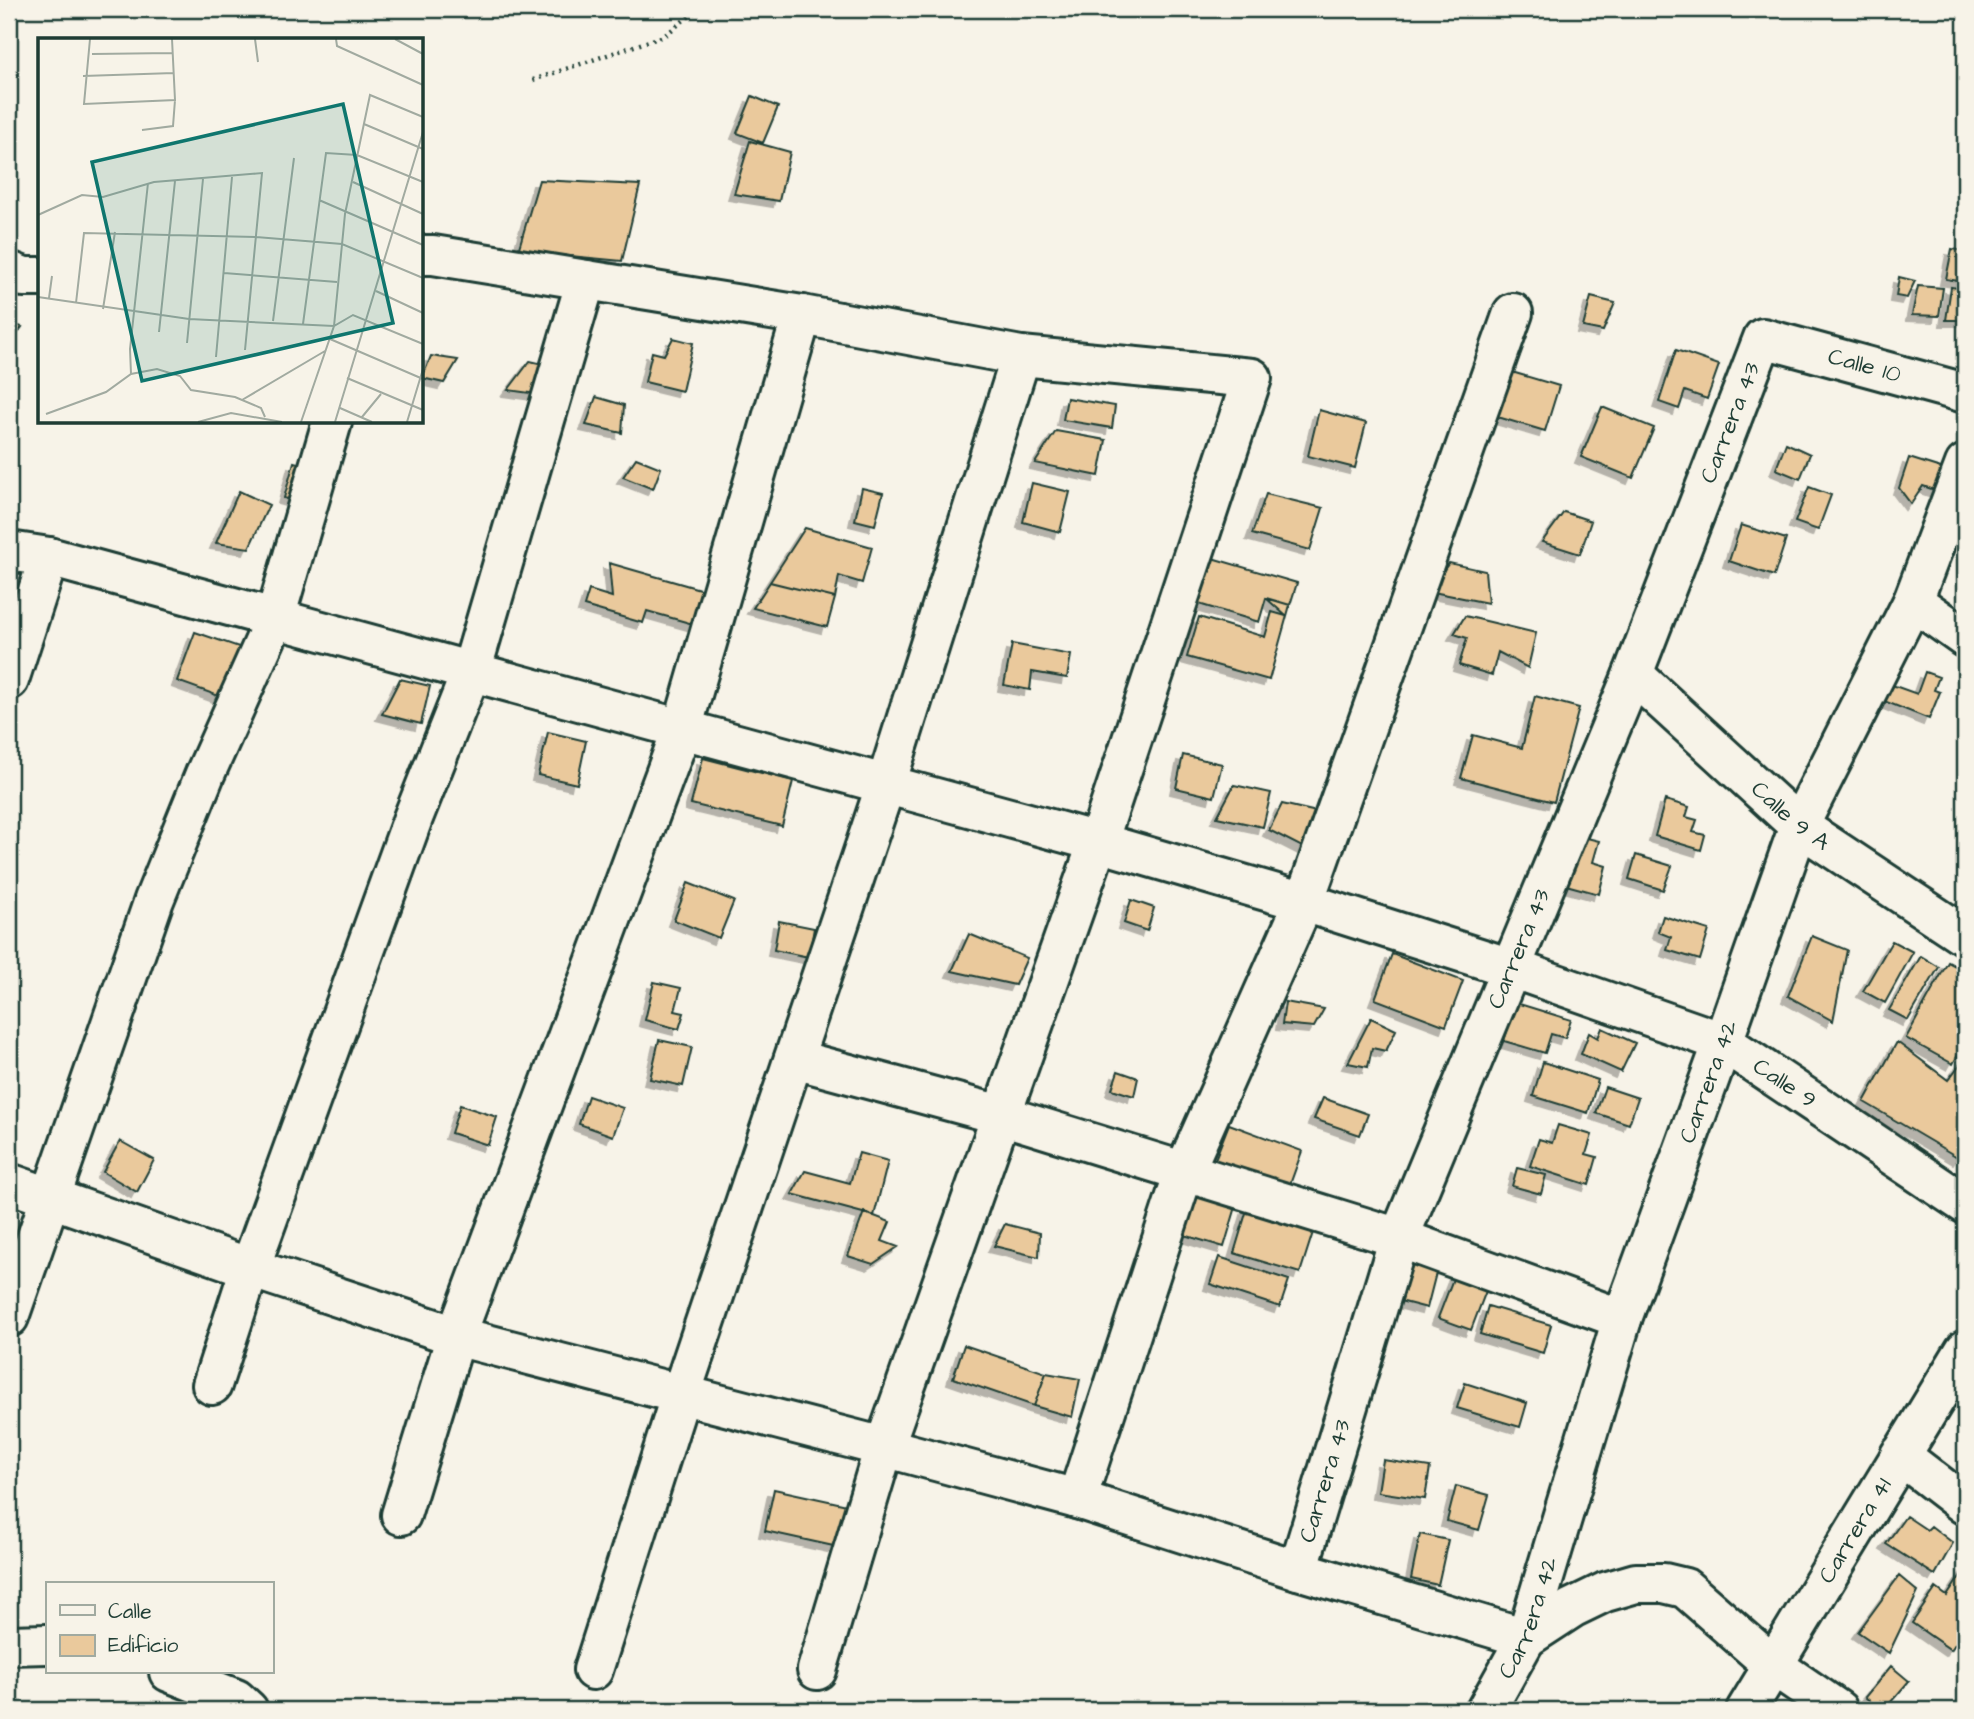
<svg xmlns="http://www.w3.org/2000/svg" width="1974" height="1719" viewBox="0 0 1974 1719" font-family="'Architects Daughter',sans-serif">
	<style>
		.building { fill: #eac99c; stroke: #1f3d34; stroke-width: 2; filter: url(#shadow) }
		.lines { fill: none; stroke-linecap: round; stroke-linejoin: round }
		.minor-casing { stroke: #1f3d34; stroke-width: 44 }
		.path { stroke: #1f3d34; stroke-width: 4.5; stroke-dasharray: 2 5; stroke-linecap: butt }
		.minor { stroke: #f7f3e8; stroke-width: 38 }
		.labels { text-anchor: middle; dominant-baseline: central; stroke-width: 6; stroke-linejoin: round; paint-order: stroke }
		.street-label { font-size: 23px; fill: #1f3d34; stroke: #f7f3e8 }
		.inset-road { fill: none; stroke: #a1aaa0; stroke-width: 2 }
		.view { fill: #0f766e; fill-opacity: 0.15; stroke: #0f766e; stroke-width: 3.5 }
		.inset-edge { fill: none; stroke: #1f3d34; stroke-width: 3.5 }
	</style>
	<defs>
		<filter id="shadow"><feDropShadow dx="-6" dy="6" stdDeviation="0" flood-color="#0004"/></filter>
	</defs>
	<rect width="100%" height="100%" fill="#f7f3e8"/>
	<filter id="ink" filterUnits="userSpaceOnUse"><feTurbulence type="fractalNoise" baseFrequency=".0143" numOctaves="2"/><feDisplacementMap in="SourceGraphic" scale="14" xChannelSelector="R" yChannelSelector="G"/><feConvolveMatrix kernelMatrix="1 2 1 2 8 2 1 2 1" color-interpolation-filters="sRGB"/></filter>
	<g filter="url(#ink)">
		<path class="building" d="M752,96L778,107L763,143L737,133Z
			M750,141L790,152L779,201L734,194Z
			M539,180L640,185L622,261L518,251Z
			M1952,249L1965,251V282L1946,279Z
			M1899,277L1915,281L1907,298L1896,296Z
			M1918,286L1943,288L1939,316L1912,315Z
			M1951,287L1965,289V320H1946Z
			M1591,297L1615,303L1603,331L1583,327Z
			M9,323L22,327L10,344H9Z
			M673,338L693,343L682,391L645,382L652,352L664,355Z
			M1676,350L1719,365L1707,399L1685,391L1679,409L1659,402Z
			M431,356L458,360L444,383L422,378Z
			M530,361L556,367L544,395L508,390Z
			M1505,370L1559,386L1545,431L1491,415Z
			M596,397L624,405L622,433L586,425Z
			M1067,398L1115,406L1112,428L1063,420Z
			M1602,407L1654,428L1633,478L1581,457Z
			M1319,410L1366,423L1355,468L1308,456Z
			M1056,431L1106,440L1099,476L1035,463Z
			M1786,443L1810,454L1800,479L1776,469Z
			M636,458L661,468L653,489L623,477Z
			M1909,458L1947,470L1940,492L1923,486L1911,504L1899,488Z
			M294,462L316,468L305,504L284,498Z
			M1032,483L1070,492L1060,532L1023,522Z
			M1809,487L1831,495L1818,530L1795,522Z
			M862,488L883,493L875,525L855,520Z
			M239,491L269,505L249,548L216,543Z
			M1266,494L1323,508L1310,550L1252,534Z
			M1564,512L1591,521L1580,554L1542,542Z
			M1741,525L1786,539L1774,576L1729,561Z
			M805,528L872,547L862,583L839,576L835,598L770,582Z
			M1205,556L1297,583L1290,605L1266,598L1259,622L1192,602Z
			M609,563L703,590L693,624L647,611L643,623L584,606L589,590L612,597Z
			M1449,563L1485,571L1488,603L1428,591Z
			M770,582L835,598L827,627L753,608Z
			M1266,598L1290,605L1269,680L1187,657L1199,617L1265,637L1272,612L1286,616Z
			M1465,616L1536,633L1528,668L1498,652L1492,675L1459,665L1467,638L1454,634Z
			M195,632L245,649L227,699L177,681Z
			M1012,644L1071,655L1067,678L1032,672L1030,690L1004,685Z
			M1925,672L1939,677L1934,690L1940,692L1929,719L1874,697L1881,681L1917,694Z
			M400,679L430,686L421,724L382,714Z
			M1535,696L1579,708L1554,802L1461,778L1473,735L1522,748Z
			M548,732L586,741L577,784L538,775Z
			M1183,755L1222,764L1214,797L1176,788Z
			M703,758L793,781L782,826L691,804Z
			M1234,785L1271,793L1263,827L1217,817Z
			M1665,800L1689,807L1686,817L1697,820L1693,832L1705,835L1701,850L1655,836Z
			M1282,804L1321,813L1304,848L1269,830Z
			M1579,836L1599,841L1593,862L1606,866L1599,894L1566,885Z
			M1636,855L1672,866L1663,890L1629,879Z
			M688,883L734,901L719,938L674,920Z
			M1131,900L1154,908L1147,931L1124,923Z
			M1663,916L1709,930L1700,960L1667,950L1671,937L1658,932Z
			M779,921L814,928L809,957L774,950Z
			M969,934L1027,958L1015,985L952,971Z
			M1812,936L1847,950L1833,1021L1788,996Z
			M1892,941L1913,952L1885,1003L1863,991Z
			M1392,954L1463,981L1446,1026L1375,999Z
			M1921,956L1939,967L1908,1020L1889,1010Z
			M1948,962L1965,971V1042L1953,1064L1906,1038Z
			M654,982L681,988L675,1011L684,1013L679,1029L645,1020Z
			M1285,1002L1324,1009L1314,1027L1282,1024Z
			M1516,1003L1571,1020L1565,1038L1551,1034L1545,1053L1504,1041Z
			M1371,1018L1396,1030L1386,1051L1372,1048L1368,1067L1348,1063Z
			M1602,1028L1635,1043L1621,1072L1581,1054L1589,1033L1598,1038Z
			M659,1040L692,1047L683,1086L650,1079Z
			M1897,1042L1948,1080L1961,1063L1965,1066V1148L1959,1158L1864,1102Z
			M1543,1062L1598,1080L1588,1113L1533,1096Z
			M1118,1071L1138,1078L1134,1096L1112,1089Z
			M1605,1087L1638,1098L1629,1124L1596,1113Z
			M588,1096L623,1108L613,1136L579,1124Z
			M1323,1098L1368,1114L1360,1135L1314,1119Z
			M460,1105L497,1117L488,1145L451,1133Z
			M1229,1124L1302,1151L1288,1190L1214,1162Z
			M1558,1125L1592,1135L1586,1154L1597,1157L1589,1185L1530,1166L1539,1139L1552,1143Z
			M120,1141L154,1160L137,1192L103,1172Z
			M859,1153L888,1161L874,1216L792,1194L805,1171L850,1183Z
			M1517,1168L1546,1175L1541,1194L1512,1186Z
			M1188,1185L1238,1200L1224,1247L1174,1232Z
			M1249,1203L1316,1223L1300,1273L1234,1253Z
			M864,1212L890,1222L882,1241L898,1247L873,1264L848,1256Z
			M1005,1224L1040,1233L1039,1257L994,1246Z
			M1219,1257L1289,1280L1280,1307L1210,1284Z
			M1410,1263L1437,1269L1427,1308L1400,1301Z
			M1456,1271L1489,1283L1471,1330L1438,1318Z
			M1488,1306L1551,1325L1543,1353L1480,1334Z
			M964,1345L1046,1373L1034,1406L953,1378Z
			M1046,1373L1080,1379L1072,1417L1034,1406Z
			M1465,1383L1527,1403L1520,1427L1457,1408Z
			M1383,1460L1430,1467L1425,1499L1378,1492Z
			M1456,1486L1489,1495L1479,1530L1447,1521Z
			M774,1489L847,1505L838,1547L765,1531Z
			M1906,1516L1927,1530L1931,1526L1953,1543L1935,1575L1886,1544Z
			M1420,1534L1448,1540L1438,1585L1411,1579Z
			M1965,1569V1629L1951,1650L1912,1623L1936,1588L1947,1596Z
			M1899,1576L1918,1592L1889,1653L1858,1632Z
			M1891,1666L1909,1681L1884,1710H1881L1865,1697Z"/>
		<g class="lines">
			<defs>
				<g id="minor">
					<path d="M422,255H433L802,315L1021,356L1252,378L1098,842L884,1447L817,1670"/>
					<path d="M9,271L24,277H40"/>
					<path id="s1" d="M9,551L49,557L1098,842L1304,902L1511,968L1723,1042L1965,1204"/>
					<path d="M1913,601L1965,638"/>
					<path id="s2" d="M1633,674L1799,826L1965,936"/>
					<path d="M9,680L49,557"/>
					<path d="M794,1059L1001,1115L1399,1238L1622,1319"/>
					<path d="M9,1183L250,1268L456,1336L884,1447L1077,1499L1298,1570L1526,1638L1572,1608L1605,1592L1636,1583H1664L1685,1588L1774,1666L1838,1710"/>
					<path d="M9,1317L154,900L205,774L275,618L332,422"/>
					<path d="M212,1385L250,1268L413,818L471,672L586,280"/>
					<path d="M1900,1455L1965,1505"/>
					<path d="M1077,1499L1184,1172L1304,902L1513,313"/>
					<path d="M401,1515L456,1336L682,729L802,315"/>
					<path id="s3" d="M1298,1570L1399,1238L1633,674L1763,338L1965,393"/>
					<path d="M9,1645L47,1644"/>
					<path d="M593,1670L681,1394L886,784L1021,356"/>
					<path d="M169,1672L236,1699L248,1710"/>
					<path id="s4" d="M1486,1710L1526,1638L1622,1319L1723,1042L1799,826L1913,601L1965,464"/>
					<path id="s5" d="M1746,1710L1965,1350"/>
				</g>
			</defs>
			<use href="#minor" class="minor-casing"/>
			<path class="path" d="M533,80L664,36L698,9"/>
			<use href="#minor" class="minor"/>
		</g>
	</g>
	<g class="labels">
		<g class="street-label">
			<text stroke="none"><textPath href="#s3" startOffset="1423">Calle 10</textPath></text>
			<text stroke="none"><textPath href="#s3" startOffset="1227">Carrera 43</textPath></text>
			<text stroke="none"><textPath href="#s2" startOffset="212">Calle 9 A</textPath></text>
			<text stroke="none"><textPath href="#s3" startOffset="660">Carrera 43</textPath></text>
			<text stroke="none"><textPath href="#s4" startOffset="668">Carrera 42</textPath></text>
			<text stroke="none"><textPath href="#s1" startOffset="1858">Calle 9</textPath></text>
			<text stroke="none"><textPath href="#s3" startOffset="93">Carrera 43</textPath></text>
			<text stroke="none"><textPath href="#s5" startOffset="210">Carrera 41</textPath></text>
			<text stroke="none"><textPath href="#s4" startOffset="102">Carrera 42</textPath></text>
		</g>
	</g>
	<g transform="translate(38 38)">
		<rect width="385" height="385" fill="#f7f3e8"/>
		<path class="inset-road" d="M52,1L46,66L137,62L134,1M217,1L220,24M298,1L299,8L385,47M357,1L385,16M54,16L135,15M45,38L136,35M326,86L385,111M104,92L135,88L137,62M315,144L385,176M281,162L385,207M0,177L44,157L65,159L116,144L224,135L207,312M186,235L299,244M338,253L385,275M0,259L151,281L296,288L315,277L385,306M11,260L14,238M38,265L46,195L218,199L304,206L385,240M65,271L77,194M235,283L256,120M265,286L288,115L319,117L385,144M121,294L137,143M292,301L385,341M149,305L165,141M178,319L194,139M93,336L92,311L110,145M309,340L385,372M204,362L287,313M302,370L334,384M8,376L68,354L93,336L119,331L142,338L153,352L197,359L223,370L227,379M324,379L343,356M160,384L193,375L244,384M263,384L296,288L307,176L332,57L385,79M297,384L385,94M369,384L385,331"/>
		<path class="view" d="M305,66L355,285L104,343L54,124Z"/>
		<rect width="385" height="385" class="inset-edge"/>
	</g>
	<rect width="1974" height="1719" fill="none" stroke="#f7f3e8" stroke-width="35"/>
	<rect x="18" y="18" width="1939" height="1684" fill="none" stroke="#1f3d34" stroke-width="2.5" filter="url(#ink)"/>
	<rect x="46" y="1582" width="228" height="91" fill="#f7f3e8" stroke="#a1aaa0" stroke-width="2"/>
	<rect x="60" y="1605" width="35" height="10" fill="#f7f3e8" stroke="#a1aaa0" stroke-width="2"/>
	<text x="108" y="1618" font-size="21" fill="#1f3d34">Calle</text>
	<rect x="60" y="1635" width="35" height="21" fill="#eac99c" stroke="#a1aaa0" stroke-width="2"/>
	<text x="108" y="1652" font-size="21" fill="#1f3d34">Edificio</text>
</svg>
